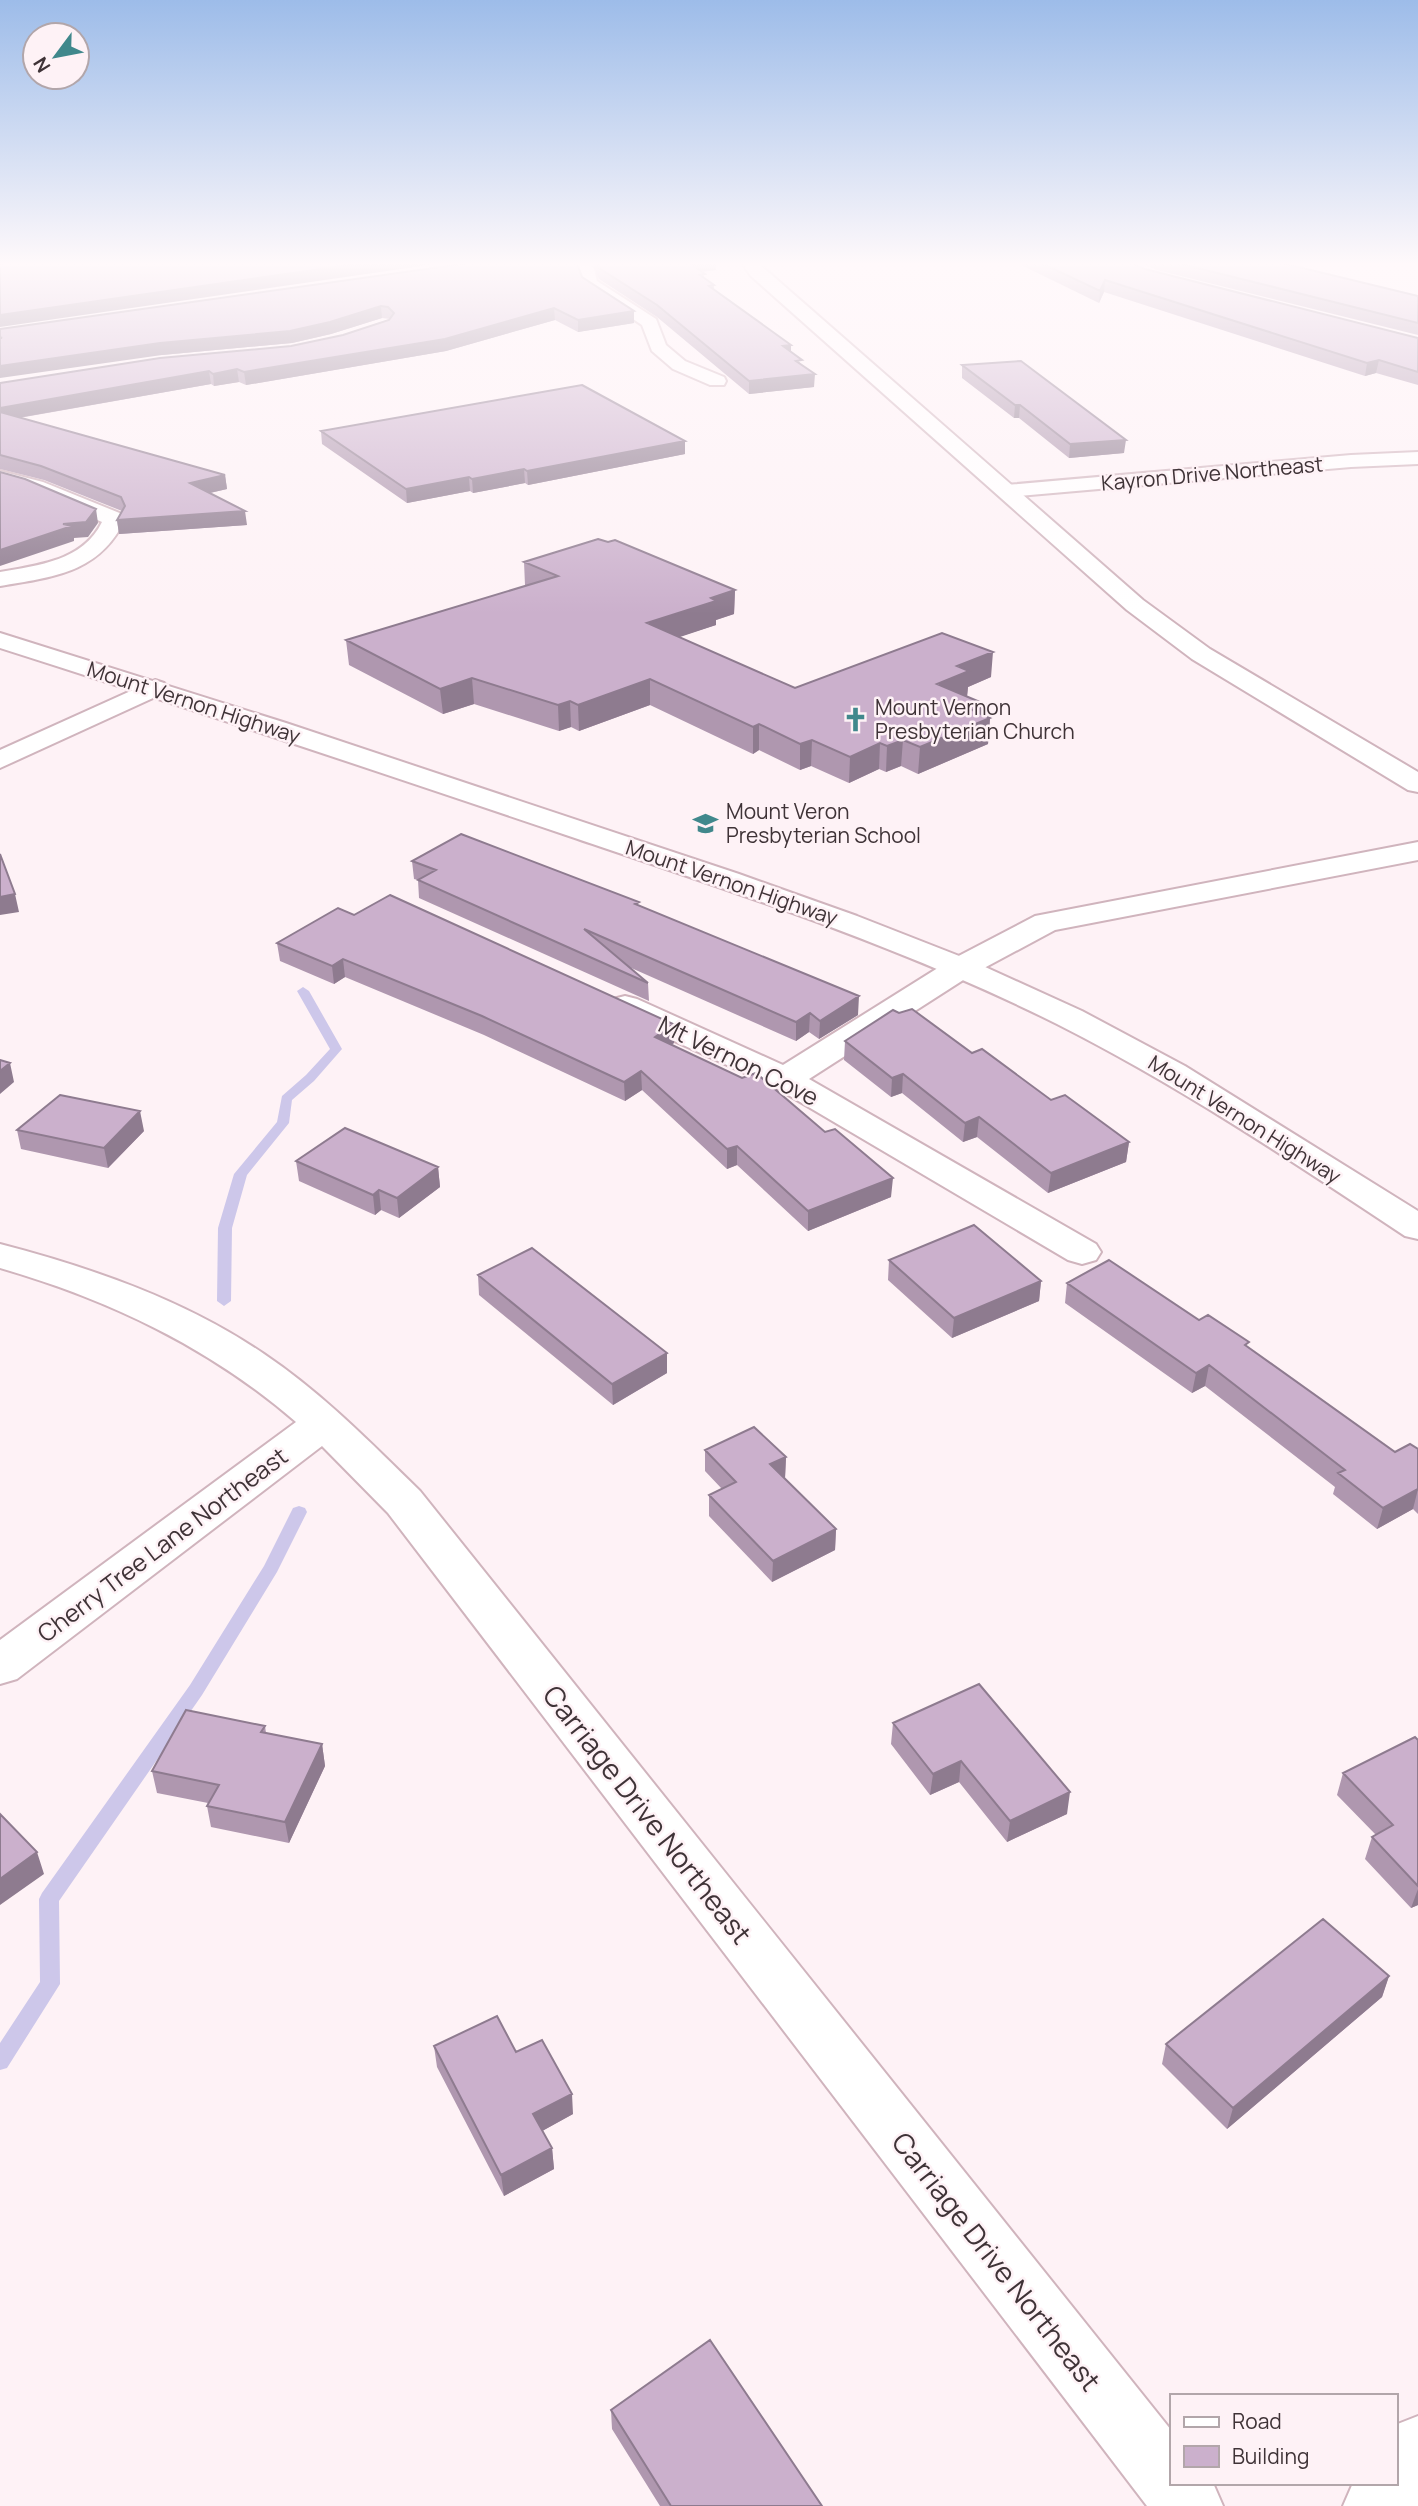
<svg xmlns="http://www.w3.org/2000/svg" width="1418" height="2506" viewBox="0 0 1418 2506" font-family="Manrope,sans-serif">
	<style>
		.lines { fill: none; stroke-linecap: round; stroke-linejoin: round }
		.stream { fill: #cdc7ea; fill-rule: evenodd }
		.street-casing { stroke: #d0b4bd; stroke-width: 4 }
		.secondary-casing { stroke: #d0b4bd; stroke-width: 4 }
		.street { fill: #fff; fill-rule: evenodd }
		.secondary { fill: #fff; fill-rule: evenodd }
		.wall { fill: #af97af }
		.shaded-wall { fill: #8e7b8f }
		.building { fill: #cbb0cc; stroke: #8e7b8f; stroke-width: 2 }
		.labels { text-anchor: middle; dominant-baseline: central; stroke-width: 5; stroke-linejoin: round; paint-order: stroke }
		.far-street-label { font-size: 21px; fill: #3f3337; stroke: #fef2f6 }
		.far-poi-label { font-size: 21px; fill: #3f3337; stroke: #fef2f6; text-anchor: start }
		.street-label { font-size: 24px; fill: #3f3337; stroke: #fef2f6 }
		.near-street-label { font-size: 28px; fill: #3f3337; stroke: #fef2f6 }
	</style>
	<rect width="100%" height="100%" fill="#fef2f6"/>
	<g class="lines">
		<path class="stream" d="M303,987L309,991L342,1049L314,1081L292,1100L289,1123L247,1175L232,1228L231,1301L224,1306L217,1301L218,1228L234,1174L277,1122L282,1096L306,1075L330,1049L297,991Z
			M299,1506L305,1508L307,1512L277,1572L202,1695L59,1901L60,1984L7,2068L0,2070V2043L40,1982L39,1899L42,1893L190,1685L264,1566L293,1508Z"/>
		<defs>
			<path id="street" d="M571,263H589L594,269L597,281L656,319L666,345L685,361L724,377L726,381L724,385H710L673,369L652,351L642,325L584,286L579,271Z
				M1418,452V464L1351,467L1006,497L999,495L996,491L999,487L1006,485L1351,455Z
				M0,471L43,482L122,514L125,519C100,573 53,577 0,586V572C39,565 83,561 102,522L29,490L0,483Z
				M155,680L164,683L168,688L164,693L0,768V750Z
				M1418,842V860L1055,930L971,975L809,1079L1096,1244L1101,1252L1096,1260L1082,1264L1068,1260L773,1086L613,1013L609,1006L613,999L625,996L637,999L783,1065L949,961L1035,916Z
				M0,1244C92,1268 185,1300 264,1354C322,1393 370,1442 420,1491L1171,2430V2483H1213L1223,2506H1147L388,1513L322,1446L17,1679L0,1684V1640L296,1422C209,1347 110,1300 0,1268Z
				M1418,2416V2506H1343L1353,2483H1395V2425Z"/>
			<path id="secondary" d="M742,263H758L1143,600L1210,649L1418,772V792L1408,790L1192,659L1127,610L751,276Z
				M0,633L286,723L739,874L857,916L972,961L1082,1011L1185,1066L1418,1211V1239L1405,1236C1292,1161 1178,1085 1057,1024C901,946 734,892 569,836C380,772 191,709 0,648Z"/>
		</defs>
		<use href="#street" class="street-casing"/>
		<use href="#secondary" class="secondary-casing"/>
		<use href="#street" class="street"/>
		<use href="#secondary" class="secondary"/>
	</g>
	<path class="wall" d="M592,263H716V270L702,272L705,279L714,285V290L791,353L802,365L814,387L749,394L657,317L599,279Z
		M1017,263H1131L1145,269L1418,338V385L1376,373L1365,376L1104,292L1099,303Z
		M1141,263H1282L1418,296V335L1157,270Z
		M582,277L634,311V323L578,332L555,320L446,351L246,385L239,382L214,386L211,384L19,418L225,475L227,489L210,493L247,525L119,534L117,520L122,511L44,480L0,469V383L291,346L343,335L390,319L382,318L331,334L292,343L162,355L0,329Z
		M962,365L1124,453L1069,458L1019,418H1014L962,378Z
		M321,431L685,454L528,485L525,483L473,493L470,491L407,503L322,444Z
		M524,562L735,590L734,614L716,620V625L678,637L795,688L991,677L968,687L967,696L986,716L990,718L988,744L918,774L901,766L886,772L879,769L849,783L811,766L800,770L759,750L753,754L650,705L579,731L571,727L559,731L474,704L443,714L349,665L346,640L526,586L525,585Z
		M412,861L639,905L858,1015L819,1039L809,1032L796,1041L629,967L648,983L649,1001L419,898L418,880L414,879Z
		M277,943L674,1043L671,1045L891,1197L808,1231L737,1165L727,1169L642,1090L625,1101L484,1035L345,977L334,984L280,961Z
		M845,1041L972,1053L1051,1100L1129,1142L1126,1162L1048,1193L977,1137L963,1142L902,1093L891,1097L844,1060Z
		M17,1130L144,1131L108,1168L21,1149Z
		M296,1161L438,1167L440,1187L399,1218L381,1210L375,1215L299,1181Z
		M889,1260L1041,1281L1039,1301L952,1338L888,1280Z
		M478,1275L667,1373L613,1405L479,1295Z
		M1067,1283L1199,1320L1248,1347L1395,1452L1418,1449V1514L1413,1509L1377,1529L1333,1494L1335,1487L1205,1386L1192,1393L1065,1303Z
		M705,1450L786,1457L785,1478H784L836,1529L835,1550L772,1582L709,1516V1495L722,1489L705,1471Z
		M893,1723L1067,1814L1007,1842L959,1782L930,1795L891,1744Z
		M265,1726L266,1733L322,1744L325,1766L289,1843L211,1827L207,1806L208,1803L157,1793L152,1771Z
		M1418,1740V1905L1411,1908L1365,1859L1372,1837L1376,1835L1337,1795L1343,1773Z
		M1389,1976L1382,1997L1227,2129L1162,2064L1166,2044Z
		M434,2046L516,2052L573,2114L542,2131L552,2148L554,2169L504,2196L437,2067Z
		M611,2410L822,2506H660L612,2429Z"/>
	<path class="shaded-wall" d="M363,263H442L0,327V315Z
		M688,263H716V270L688,273Z
		M1105,280L1104,292L1099,303L1100,291Z
		M381,306L382,318L331,334L292,343L162,355L0,378V366Z
		M554,308L555,320L446,351L246,385L244,372Z
		M634,311V323L578,332V320Z
		M791,345V358L783,346Z
		M1379,360L1376,373L1365,376L1367,363Z
		M237,369L239,382L214,386L213,374Z
		M209,371L211,384L0,421V408Z
		M815,374L814,387L749,394V381Z
		M1015,405H1020L1019,418H1014Z
		M1126,440L1124,453L1069,458L1070,444Z
		M685,441V454L528,485L527,471Z
		M524,469L525,483L473,493L472,479Z
		M225,475L227,489L192,497L190,483Z
		M469,477L470,491L407,503L406,489Z
		M96,509L98,523L88,537L74,538V541L0,566V550L63,524Z
		M245,511L247,525L119,534L117,520Z
		M735,590L734,614L716,620V625L647,648V623L711,598Z
		M993,652L991,677L968,687L967,697L937,684L957,666Z
		M472,678L474,704L443,714L440,689Z
		M650,679V705L579,731L578,705Z
		M570,701L571,727L559,731L558,705Z
		M987,705L986,720L990,718L988,744L918,774L920,747L972,710Z
		M759,724V750L753,754V727Z
		M812,740L811,766L800,770V744Z
		M903,740L901,766L886,772L887,746Z
		M880,743L879,769L849,783L850,757Z
		M15,894L19,912L0,915V897Z
		M343,959L345,977L334,984L332,966Z
		M859,996L858,1015L819,1039L820,1021Z
		M810,1013L809,1032L796,1041V1022Z
		M673,1024L674,1043L655,1056V1037Z
		M10,1063L14,1082L0,1094V1071Z
		M641,1071L642,1090L625,1101L624,1082Z
		M903,1074L902,1093L891,1097L892,1078Z
		M140,1111L144,1131L108,1168L104,1148Z
		M979,1117L977,1137L963,1142L965,1123Z
		M1129,1142L1126,1162L1048,1193L1051,1173Z
		M737,1146V1165L727,1169V1149Z
		M438,1167L440,1187L399,1218L397,1198Z
		M893,1178L891,1197L808,1231V1211Z
		M379,1190L381,1210L375,1215L373,1195Z
		M1041,1281L1039,1301L952,1338L954,1318Z
		M667,1353V1373L613,1405L612,1384Z
		M1209,1365L1205,1386L1192,1393L1196,1373Z
		M786,1457L785,1478L769,1485L770,1464Z
		M1418,1489L1413,1509L1377,1529L1383,1508Z
		M836,1529L835,1550L772,1582L773,1561Z
		M322,1744L325,1766L289,1843L285,1822Z
		M961,1761L959,1782L930,1795L933,1774Z
		M1070,1792L1067,1814L1007,1842L1010,1821Z
		M37,1852L44,1874L0,1905V1879Z
		M1418,1889V1905L1411,1908Z
		M1389,1976L1382,1997L1227,2129L1233,2108Z
		M572,2094L573,2114L535,2135L533,2114Z
		M552,2148L554,2169L504,2196L501,2175Z"/>
	<path class="building" d="M0,263H363L0,315Z
		M469,263H577L582,277L634,311L578,320L554,308L445,339L244,372L237,369L213,374L209,371L0,408V383L160,358L291,346L343,335L389,320L394,313L388,307L381,306L330,322L290,331L160,343L0,366V338H2L0,337V329Z
		M597,263H690L705,274L700,275L714,285L709,286L791,345L783,346L802,360L796,361L815,374L749,381L657,305L599,268Z
		M1041,263H1131L1145,269L1418,338V372L1379,360L1367,363L1105,280L1100,291Z
		M1177,263H1282L1418,296V323Z
		M1021,361L1126,440L1070,444L1020,405H1015L962,365Z
		M582,385L685,441L527,471L524,469L472,479L469,477L406,489L321,431Z
		M0,412L225,475L190,483L245,511L117,520L125,506L121,497L41,466L0,455Z
		M0,472L25,479L96,509L86,522L63,524L72,526L0,550Z
		M598,539L608,542L615,540L735,590L711,598L716,601L647,623L795,688L942,633L993,652L957,666L969,671L937,684L987,705L972,710L990,718L920,747L903,740L887,746L880,743L850,757L812,740L800,744L759,724L753,727L650,679L578,705L570,701L558,705L472,678L440,689L346,640L558,576L524,562Z
		M461,834L639,902L635,904L859,996L820,1021L810,1013L796,1022L584,929L648,983L418,880L436,870L412,861Z
		M0,854L15,894L0,897Z
		M390,895L673,1024L655,1037L742,1078L756,1073L825,1132L835,1129L893,1178L808,1211L737,1146L727,1149L641,1071L624,1082L482,1016L343,959L332,966L277,943L338,908L354,915Z
		M912,1009L972,1053L982,1049L1051,1100L1065,1095L1129,1142L1051,1173L979,1117L965,1123L903,1074L892,1078L845,1041L893,1010L899,1013Z
		M0,1060L10,1063L0,1071Z
		M60,1095L140,1111L104,1148L17,1130Z
		M345,1128L438,1167L397,1198L379,1190L373,1195L296,1161Z
		M974,1225L1041,1281L954,1318L889,1260Z
		M532,1248L667,1353L612,1384L478,1275Z
		M1109,1260L1199,1320L1208,1315L1249,1342L1245,1345L1395,1452L1410,1444L1418,1449V1489L1383,1508L1338,1473L1345,1470L1209,1365L1196,1373L1067,1283Z
		M754,1427L786,1457L770,1464L836,1529L773,1561L709,1495L736,1482L705,1450Z
		M979,1684L1070,1792L1010,1821L961,1761L933,1774L893,1723Z
		M186,1710L265,1726L261,1732L322,1744L285,1822L207,1806L219,1785L152,1771Z
		M1415,1737L1418,1740V1886L1372,1837L1393,1825L1343,1773Z
		M0,1814L37,1852L0,1879Z
		M1323,1919L1389,1976L1233,2108L1166,2044Z
		M497,2016L516,2052L542,2040L572,2094L533,2114L552,2148L501,2175L434,2046Z
		M710,2340L822,2506H671L611,2410Z"/>
	<linearGradient id="sky" x2="0" y2="1"><stop stop-color="#9dbce9"/><stop offset="0.43" stop-color="#fff9fb"/><stop offset="1" stop-color="#fff9fb" stop-opacity="0"/></linearGradient>
	<rect width="1418" height="614" fill="url(#sky)"/>
	<defs>
		<symbol id="church-bare" viewBox="-9 -9 18 18"><path d="M-1.2-6h2.4v3.5h3.3v2.4h-3.3V6h-2.4V-.1h-3.3v-2.4h3.3Z" fill="#40888c" stroke="#fef2f6" stroke-width="2.5" paint-order="stroke"/></symbol>
		<symbol id="school-bare" viewBox="-9 -9 18 18"><path d="M0-5L7-2L0 1L-7-2ZM-4 1L0 2.5L4 1V4Q0 6-4 4Z" fill="#40888c" stroke="#fef2f6" stroke-width="2.5" paint-order="stroke"/></symbol>
	</defs>
	<g fill-rule="evenodd">
		<use href="#church-bare" x="838" y="702" width="35" height="35"/>
		<use href="#school-bare" x="688" y="806" width="35" height="35"/>
	</g>
	<g class="labels">
		<g class="far-street-label">
			<text transform="translate(1212 473) rotate(-5)">Kayron Drive Northeast</text>
			<text transform="translate(194 702) rotate(18)">Mount Vernon Highway</text>
			<text transform="translate(732 882) rotate(19)">Mount Vernon Highway</text>
			<text transform="translate(1245 1119) rotate(32)">Mount Vernon Highway</text>
		</g>
		<g class="far-poi-label">
			<text x="875" y="707">Mount Vernon<tspan x="875" dy="24">Presbyterian Church</tspan></text>
			<text x="726" y="811">Mount Veron<tspan x="726" dy="24">Presbyterian School</tspan></text>
		</g>
		<g class="street-label">
			<text transform="translate(739 1060) rotate(26)">Mt Vernon Cove</text>
			<text transform="translate(162 1544) rotate(-37)">Cherry Tree Lane Northeast</text>
		</g>
		<g class="near-street-label">
			<text transform="translate(648 1814) rotate(52)">Carriage Drive Northeast</text>
			<text transform="translate(997 2261) rotate(52)">Carriage Drive Northeast</text>
		</g>
	</g>
	<rect x="1170" y="2394" width="228" height="91" fill="#fef2f6" stroke="#b2a6aa" stroke-width="2"/>
	<rect x="1184" y="2417" width="35" height="10" fill="#ffffff" stroke="#b2a6aa" stroke-width="2"/>
	<text x="1232" y="2429" font-size="21" fill="#3f3337">Road</text>
	<rect x="1184" y="2446" width="35" height="21" fill="#cbb0cc" stroke="#b2a6aa" stroke-width="2"/>
	<text x="1232" y="2464" font-size="21" fill="#3f3337">Building</text>
	<g transform="translate(56 56) rotate(238)"><circle r="33" fill="#fef2f6" stroke="#b2a6aa" stroke-width="2"/>
	<path d="M0-5L12 26L0 18L-12 26Z" fill="#40888c"/>
	<text y="-10" font-size="19" font-weight="bold" text-anchor="middle" fill="#3f3337">N</text>
	</g>
</svg>
